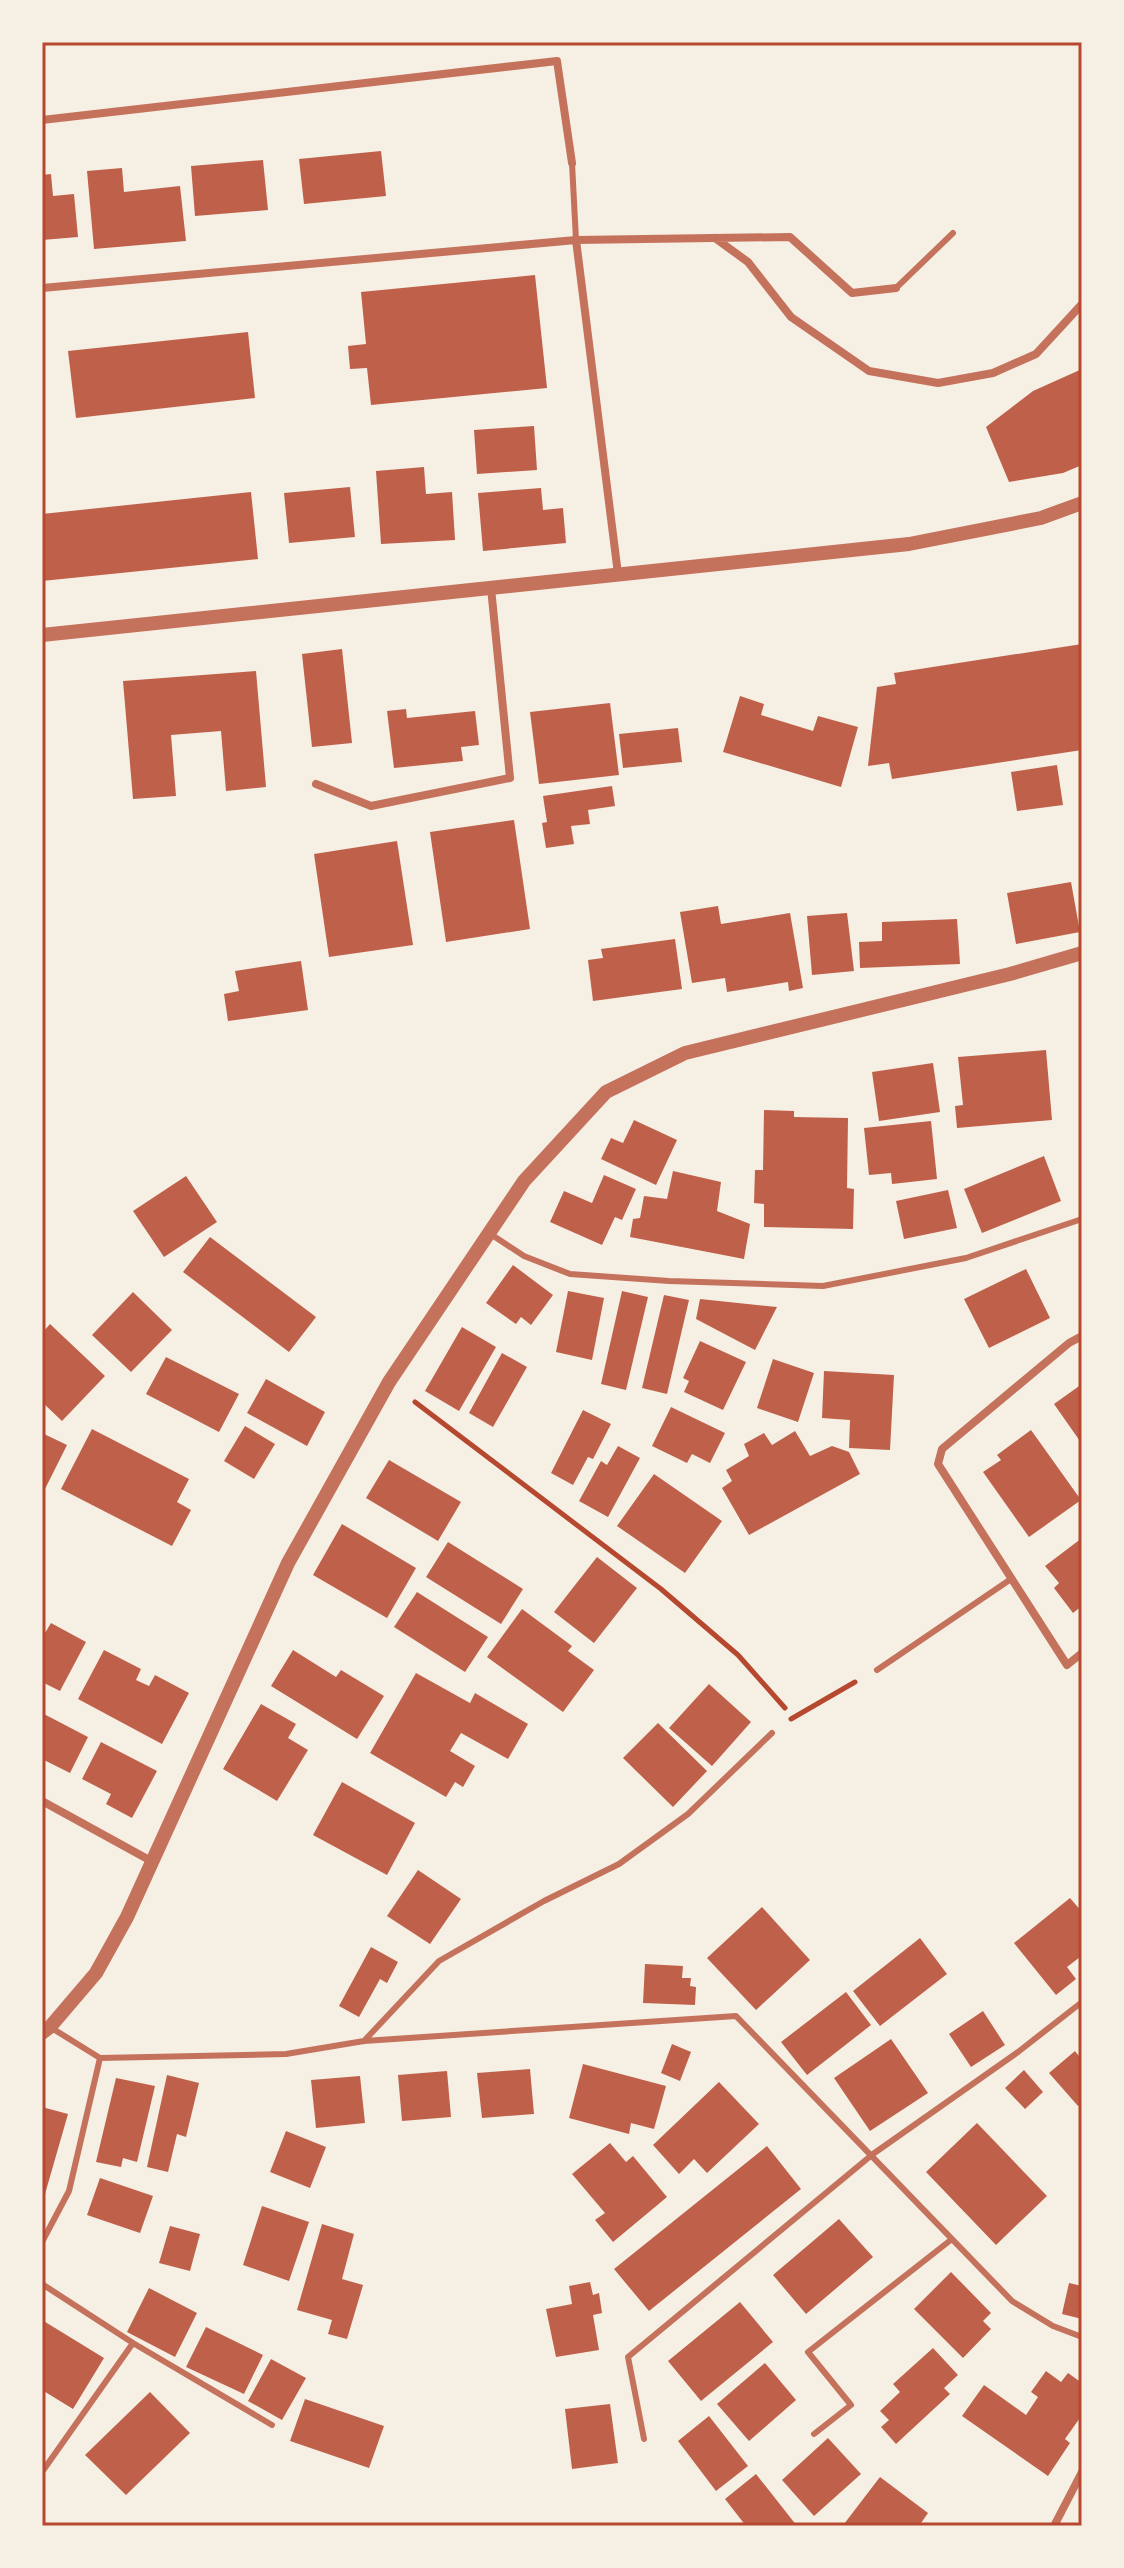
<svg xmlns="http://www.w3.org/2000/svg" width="1124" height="2568" viewBox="0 0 1124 2568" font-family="Overpass,sans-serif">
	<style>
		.building { fill: #bf614a }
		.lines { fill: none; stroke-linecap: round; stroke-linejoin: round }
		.path { stroke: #b5482f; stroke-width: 5 }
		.service { stroke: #c5725c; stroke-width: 6 }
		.minor { stroke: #c5725c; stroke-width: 8 }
		.tertiary { stroke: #c5725c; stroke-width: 14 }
		.neatline { fill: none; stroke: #b5482f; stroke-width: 3 }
	</style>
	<rect width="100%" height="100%" fill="#f6efe4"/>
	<path class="building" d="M381,151L386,196L304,204L299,159Z
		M263,160L268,210L195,216L191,166Z
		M122,168L124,192L180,186L186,241L94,249L87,171Z
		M51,174L53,196L74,194L78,237L42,240V175Z
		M535,275L547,388L371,405L367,368L350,369L348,346L366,344L361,292Z
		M248,332L255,398L76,418L68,351Z
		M1082,369V465L1063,473L1009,482L986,427L1033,391Z
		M534,426L537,470L477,474L474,430Z
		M424,467L426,494L452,492L455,540L381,544L376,471Z
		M350,487L355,537L289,543L284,493Z
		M541,488L543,510L563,508L566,543L483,551L478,493Z
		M251,492L258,559L42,581V514Z
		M1082,644V750L892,779L889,763L868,766L877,687L896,684L894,673Z
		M342,649L352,743L312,747L302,654Z
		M256,671L266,787L226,791L221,731L171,735L176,796L133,799L123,681Z
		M740,696L764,704L761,715L813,731L818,716L858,727L841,787L723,752Z
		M610,703L619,775L539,784L530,712Z
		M406,709L407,718L475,711L479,745L461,747L463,761L394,768L387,711Z
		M678,728L682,762L623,768L619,734Z
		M1057,765L1063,805L1017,811L1011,772Z
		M612,786L615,806L588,810L590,824L571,826L574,844L546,848L542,823L547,822L543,796Z
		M514,820L530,929L446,942L430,832Z
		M397,841L413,945L329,957L314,854Z
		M1071,882L1080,932L1016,944L1007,893Z
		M718,906L721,924L790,913L803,988L789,991L788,982L727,992L725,978L692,983L680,912Z
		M847,913L854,971L812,975L807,916Z
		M957,919L960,964L860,968L859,942L882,941V922Z
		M675,939L682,989L593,1001L588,960L603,958L601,949Z
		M301,961L308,1010L228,1021L224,994L239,991L235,971Z
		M1046,1050L1052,1120L957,1128L955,1106L963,1105L958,1057Z
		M933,1063L940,1112L879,1121L872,1072Z
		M764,1110L794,1111V1117L848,1118L847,1188L854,1189L853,1229L764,1227V1204L754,1203L755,1170H763Z
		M634,1120L677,1140L656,1185L601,1159L611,1138L623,1143Z
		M931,1121L937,1179L892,1184L891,1173L869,1175L864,1128Z
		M1044,1156L1061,1201L982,1233L964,1189Z
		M673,1171L721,1182L717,1211L750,1224L744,1259L630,1237L633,1219L640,1218L644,1196L667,1199Z
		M604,1175L636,1189L622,1220L615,1217L602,1245L550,1222L564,1191L592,1203Z
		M186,1176L217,1222L164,1257L133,1211Z
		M948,1190L957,1228L904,1239L896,1201Z
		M210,1237L316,1317L289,1352L183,1272Z
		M513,1265L553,1295L531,1325L521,1317L516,1324L486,1303Z
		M1026,1269L1050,1318L989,1348L964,1299Z
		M568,1291L604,1298L592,1360L556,1352Z
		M622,1291L648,1297L626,1390L601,1384Z
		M133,1292L172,1330L131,1372L92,1335Z
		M664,1295L689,1300L667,1394L642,1388Z
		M700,1299L777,1307L755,1350L696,1319Z
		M50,1324L105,1376L62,1421L42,1402V1333Z
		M462,1327L496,1347L459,1411L425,1391Z
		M700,1341L746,1362L723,1410L684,1392L689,1381L683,1378Z
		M502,1353L527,1367L493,1427L469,1413Z
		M166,1357L239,1394L219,1432L146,1394Z
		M773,1359L814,1373L798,1422L757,1408Z
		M824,1371L894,1375L890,1450L849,1448L850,1420L822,1418Z
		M266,1379L325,1412L307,1446L247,1413Z
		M1082,1384V1444L1054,1404Z
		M671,1407L725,1433L710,1463L692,1454L687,1463L652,1446Z
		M583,1410L611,1424L593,1459L588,1457L573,1485L551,1473Z
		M245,1426L275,1444L254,1479L224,1461Z
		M92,1429L189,1479L177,1502L191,1510L172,1546L61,1489Z
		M1031,1430L1081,1500L1029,1537L983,1472L1001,1460L997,1455Z
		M795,1431L810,1456L832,1446L849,1452L860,1474L749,1535L722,1488L732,1481L726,1470L749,1456L744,1444L764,1433L772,1445Z
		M42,1433L67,1445L42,1495Z
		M618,1446L640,1458L608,1517L579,1501L601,1461L607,1465Z
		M389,1460L461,1502L438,1541L366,1498Z
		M654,1474L722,1521L685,1573L617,1526Z
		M342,1524L416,1568L387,1618L313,1575Z
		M1082,1538V1606L1073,1613L1054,1588L1059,1583L1045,1566Z
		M448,1542L523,1589L501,1624L426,1577Z
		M597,1557L637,1588L594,1643L554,1612Z
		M417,1592L488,1637L465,1672L394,1627Z
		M522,1609L572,1646L568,1651L594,1670L563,1712L487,1657Z
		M51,1623L86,1642L60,1691L42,1682V1632L45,1633Z
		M104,1650L141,1669L136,1680L149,1686L155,1675L189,1693L162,1744L78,1699Z
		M293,1650L336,1677L341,1670L384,1696L357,1739L271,1686Z
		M416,1673L470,1703L475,1693L528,1724L508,1759L461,1733L450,1751L475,1766L463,1787L455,1782L446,1797L370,1753Z
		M709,1684L751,1722L712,1766L669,1728Z
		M261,1704L296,1724L288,1738L308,1750L277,1801L223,1769Z
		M42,1713L88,1737L70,1773L42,1759Z
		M658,1723L707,1771L673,1807L623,1758Z
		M101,1742L157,1771L132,1818L106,1804L111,1794L82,1779Z
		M342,1782L415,1823L387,1875L313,1835Z
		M418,1870L461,1899L430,1944L387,1916Z
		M1070,1898L1082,1912V1960L1080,1957L1067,1967L1076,1979L1056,1995L1014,1943Z
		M762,1907L810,1960L756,2010L707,1958Z
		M920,1938L947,1974L880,2026L853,1991Z
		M371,1947L398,1962L387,1983L380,1979L359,2017L339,2006Z
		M645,1964L683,1966L682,1978H691L690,1986L696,1987L695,2005L643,2003Z
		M846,1992L871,2025L807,2075L781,2042Z
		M983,2011L1005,2045L971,2067L949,2034Z
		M891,2039L928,2093L870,2131L834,2078Z
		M672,2044L691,2052L680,2081L661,2073Z
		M1075,2051L1082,2060V2103L1078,2106L1049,2073Z
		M583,2064L666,2086L654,2129L631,2123L629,2134L569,2118Z
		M530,2069L534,2114L482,2118L477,2073Z
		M1024,2070L1043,2092L1025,2109L1005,2088Z
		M447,2071L451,2117L402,2121L398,2075Z
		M167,2075L199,2083L186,2137L177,2134L168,2172L147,2167Z
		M360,2076L365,2123L316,2128L311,2080Z
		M116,2078L155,2086L137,2162L123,2158L121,2167L96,2162Z
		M719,2082L759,2124L707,2173L694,2159L679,2174L653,2145Z
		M42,2107L68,2114L43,2201H42Z
		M977,2123L1047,2196L996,2245L926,2172Z
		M286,2131L326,2147L310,2188L270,2172Z
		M610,2143L626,2162L633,2156L667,2197L613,2242L595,2220L605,2213L572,2174Z
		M767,2146L801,2189L649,2311L614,2269Z
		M100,2178L153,2196L140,2233L87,2215Z
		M262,2206L309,2222L289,2281L243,2265Z
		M839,2219L873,2257L806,2314L773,2275Z
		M322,2224L354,2234L342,2279L363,2285L347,2339L328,2334L332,2320L297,2310Z
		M170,2226L200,2234L190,2271L159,2263Z
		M951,2272L991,2313L983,2321L991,2329L963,2358L914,2309Z
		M590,2282L593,2295L599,2293L602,2313L593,2315L599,2350L556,2357L546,2309L572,2304L569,2286Z
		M1069,2283L1082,2286V2319L1062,2314Z
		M149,2288L197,2313L175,2357L127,2332Z
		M740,2302L773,2342L701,2401L668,2361Z
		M42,2320L104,2358L73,2409L42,2390Z
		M206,2327L263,2355L244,2394L186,2367Z
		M933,2348L958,2375L944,2388L950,2394L896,2444L881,2427L889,2420L880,2411L900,2392L893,2384Z
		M271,2359L306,2378L282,2420L248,2401Z
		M765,2363L796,2400L749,2441L717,2404Z
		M1046,2371L1061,2382L1068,2373L1082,2383V2415L1065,2439L1070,2443L1048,2476L962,2416L984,2385L1026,2415L1038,2397L1031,2392Z
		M150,2392L190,2433L126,2495L85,2455Z
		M305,2399L384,2426L369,2468L290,2441Z
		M610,2404L618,2463L572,2469L565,2409Z
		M709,2416L748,2466L716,2491L678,2441Z
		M828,2438L861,2474L814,2516L782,2480Z
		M756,2474L797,2526H746L725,2499Z
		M880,2477L928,2513L919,2526H847L844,2524Z"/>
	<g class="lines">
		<path class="path" d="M415,1402L661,1589L738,1655L785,1708
			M791,1719L855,1682"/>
		<path class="service" d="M572,163L576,240
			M896,288L953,233
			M489,1233L524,1256L570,1274L669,1281L823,1286L966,1258L1082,1219
			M877,1670L1011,1579
			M50,2027L100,2058L286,2054L364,2041L736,2016L1012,2301L1053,2326L1082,2337
			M364,2041L439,1961L544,1901L619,1864L688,1814L772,1733
			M42,2242L69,2191L100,2058
			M42,2284L133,2343L272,2425
			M814,2434L851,2405L808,2352L952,2239
			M644,2439L628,2357L873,2154L1018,2052L1082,2002
			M42,2472L133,2343"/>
		<path class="minor" d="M42,120L557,61L572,163
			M715,238L748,262L791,317L869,371L938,383L993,373L1036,354L1082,304
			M576,240L618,574
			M42,288L576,240L790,237L852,293L896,288
			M316,784L371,806L510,778L491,588
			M1082,1336L1069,1343L942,1449L938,1464L1067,1665L1082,1653
			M42,1801L153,1862
			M1054,2526L1082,2472"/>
		<path class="tertiary" d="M42,635L909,544L1041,518L1082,503
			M42,2033L50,2027L96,1973L127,1917L288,1563L389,1382L524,1181L606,1092L685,1053L1010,974L1082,953"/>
	</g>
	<rect width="1124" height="2568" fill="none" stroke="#f6efe4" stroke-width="88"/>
	<rect x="44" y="44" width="1036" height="2480" class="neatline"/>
</svg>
